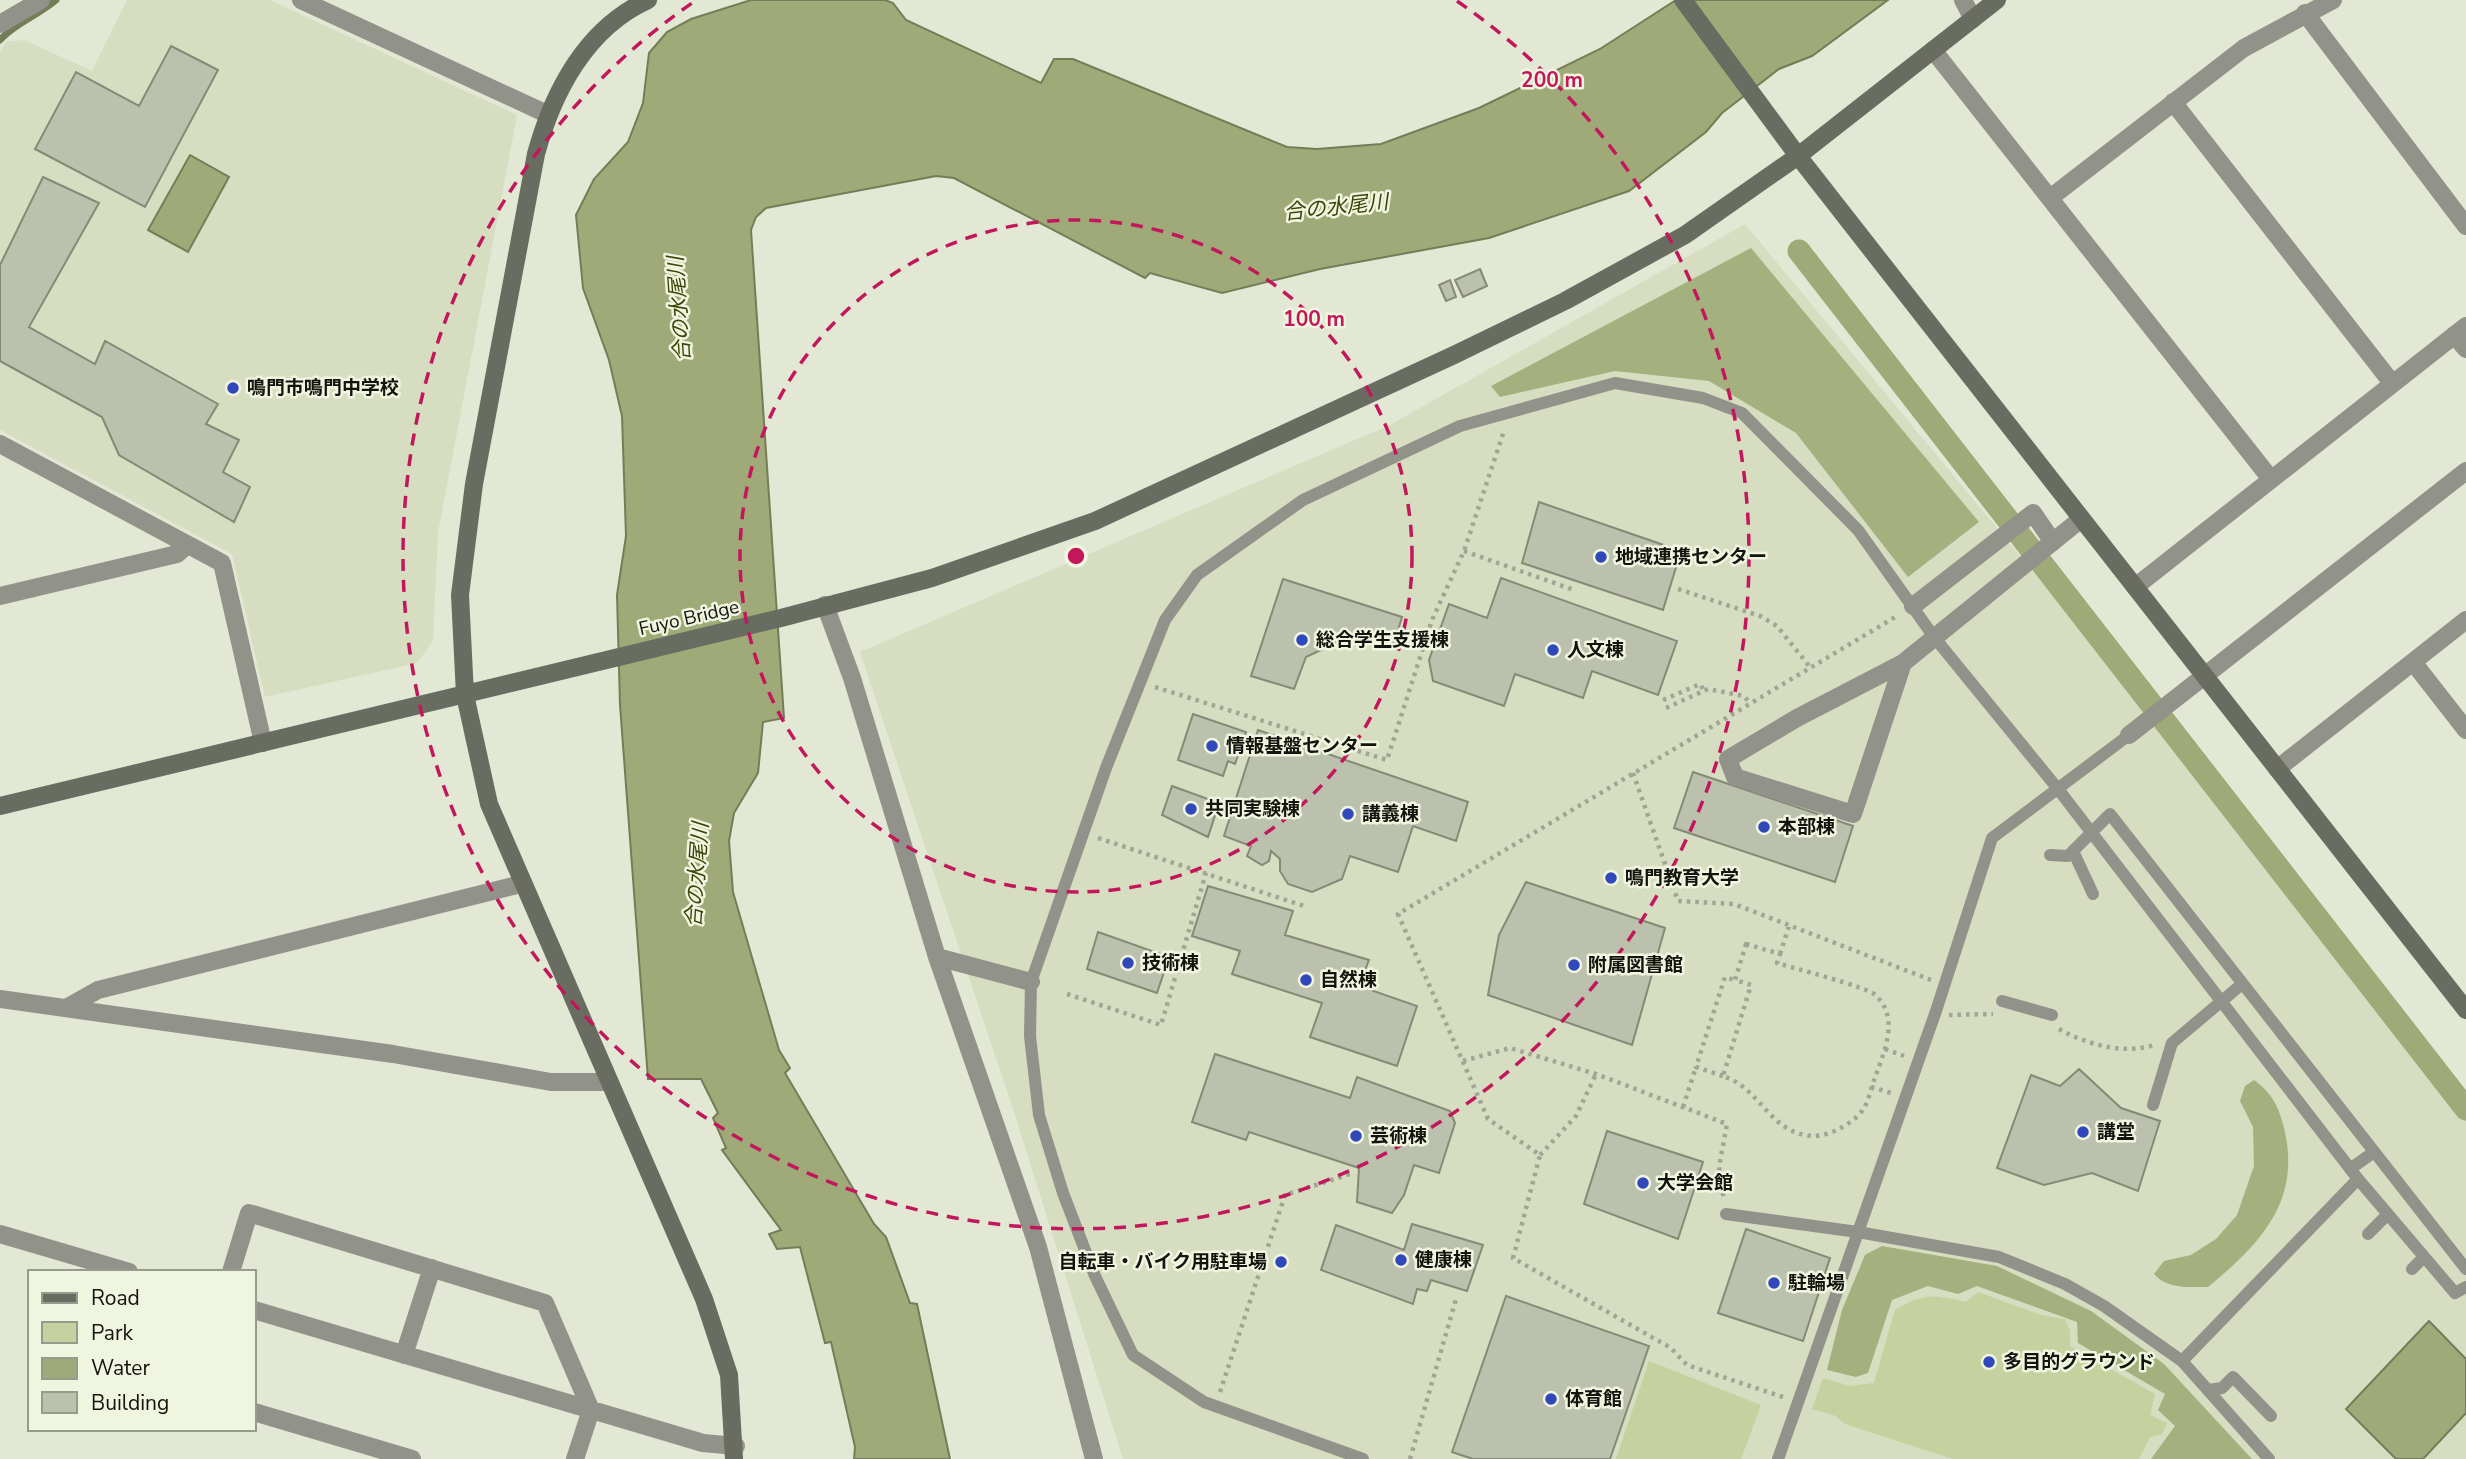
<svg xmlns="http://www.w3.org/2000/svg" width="2466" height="1459" viewBox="0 0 2466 1459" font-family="'Nunito Sans','Noto Sans JP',sans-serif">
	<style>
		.built { fill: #d6ddc0 }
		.green { fill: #c5d19e }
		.forest { fill: #a4b07d }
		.water { fill: #9faa78; stroke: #757d58; stroke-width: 2 }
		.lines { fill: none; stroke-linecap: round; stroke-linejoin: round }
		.stream { stroke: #757d58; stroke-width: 7 }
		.canal { stroke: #9faa78; stroke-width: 23 }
		.building { fill: #bcc1ad; stroke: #858a76; stroke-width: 2 }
		.path { stroke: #a1a595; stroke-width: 4.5; stroke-dasharray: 3.5 5; stroke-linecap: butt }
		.lane { stroke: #91938a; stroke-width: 12 }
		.street { stroke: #91938a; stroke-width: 18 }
		.secondary { stroke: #696c60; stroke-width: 18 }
		.ring { fill: none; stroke: #c2185b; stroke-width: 3.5; stroke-dasharray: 12 9 }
		.poi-dot { fill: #3048b9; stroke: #f0f5e0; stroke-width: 2.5 }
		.labels { text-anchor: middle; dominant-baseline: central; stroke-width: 5; stroke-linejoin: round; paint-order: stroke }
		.poi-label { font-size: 19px; font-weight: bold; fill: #12140d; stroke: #f0f5e0; text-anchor: start }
		.street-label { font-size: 19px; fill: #12140d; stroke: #f0f5e0 }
		.water-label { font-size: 21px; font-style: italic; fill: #3b4508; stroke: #f0f5e0 }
		.centre { fill: #c2185b; stroke: #f0f5e0; stroke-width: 3.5 }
		.ring-label { font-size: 21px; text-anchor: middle; font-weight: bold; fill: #c2185b; stroke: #f0f5e0; stroke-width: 5; stroke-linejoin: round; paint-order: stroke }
	</style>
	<rect width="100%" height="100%" fill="#e2e8d3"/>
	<path class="built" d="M127,0H270L517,115L438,533L433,641L417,663L265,697L232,554L0,430V53L6,42L24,40L92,71Z
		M1745,224L2466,1094V1459H1123L1014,1112L860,652L1390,425Z"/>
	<path class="green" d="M1978,1292L2041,1315L2065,1319L2070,1330V1346L2155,1394L2150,1415L2167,1423L2162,1434L2150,1437L2139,1459H1953L1845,1424L1836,1416L1812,1409L1823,1378L1850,1386L1874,1383L1895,1310C1926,1292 1934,1295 1966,1302Z
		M1649,1361L1761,1405L1741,1459H1616Z"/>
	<path class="forest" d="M1751,248L1979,522L1908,577L1796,433L1709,381L1615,371L1500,397L1491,386Z
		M2254,1080C2272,1093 2279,1107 2284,1128C2302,1201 2260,1244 2208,1287C2188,1287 2167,1289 2154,1274L2164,1261L2191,1255L2216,1239L2237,1215L2254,1166L2253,1127L2240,1101L2245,1086Z
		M1882,1246L1997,1266L2091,1311L2164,1364L2252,1459H2151L2175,1426L2158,1410L2165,1394L2078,1343L2077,1322L1977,1286L1958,1294L1928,1286L1892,1300L1868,1373L1856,1377L1827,1370L1842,1310L1865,1255Z"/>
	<path class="water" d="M751,0H885L893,3L906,20L1041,83L1054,59H1073L1287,147L1317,149L1381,144L1479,108L1600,49L1676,0H1888L1812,56L1779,69L1722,113L1706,132L1629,191L1489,238L1320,269L1222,293L1150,273L1145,278L954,178L936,176L766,208L756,217L751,230L784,718L763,722L758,773L734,813L729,841L733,892L779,1050L790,1068L785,1073L874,1224L886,1237L910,1303L917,1304L950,1459H854L855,1447L831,1342L825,1343L800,1247L777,1249L769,1234L781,1230L722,1150L726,1148L713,1118L718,1113L701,1079H648L620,705L617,595L626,536L622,416L609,360L583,288L576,215L594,179L628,142L643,103L649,53L667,32L691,19Z
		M190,155L229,177L188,252L148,230Z
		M2429,1321L2466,1359V1413L2423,1459H2396L2346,1409Z"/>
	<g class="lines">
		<path class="stream" d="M0,40C15,23 39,15 56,0"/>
		<path class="canal" d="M1799,251L2466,1109"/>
	</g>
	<path class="building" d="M171,46L218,70L145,207L35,149L76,72L139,106Z
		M43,177L99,203L29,327L95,364L105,341L218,404L206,424L239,440L223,472L250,487L234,522L119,455L102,417L0,361V265Z
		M1480,269L1487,286L1463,297L1455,280Z
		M1450,280L1456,297L1446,301L1439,285Z
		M1539,502L1681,551L1663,610L1522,563Z
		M1501,578L1677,641L1658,695L1592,671L1583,698L1515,674L1504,706L1433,681L1429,660L1449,604L1487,618Z
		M1283,579L1402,617L1393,647L1356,633L1306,657L1294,689L1251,676Z
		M1193,714L1246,732L1235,764L1228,761L1223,776L1178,760Z
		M1258,730L1468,802L1456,841L1413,826L1398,872L1350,856L1342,879L1312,892L1288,884L1280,871V859L1271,851L1269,861L1262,865L1247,856L1251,846L1224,836Z
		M1693,772L1853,826L1835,882L1674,828Z
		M1172,786L1219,803L1208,837L1162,815Z
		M1526,882L1665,928L1632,1045L1488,995L1499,935Z
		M1208,886L1293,911L1285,935L1369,960L1359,986L1417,1006L1397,1066L1310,1037L1322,1003L1232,974L1240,951L1192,936Z
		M1098,932L1169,957L1157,993L1087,969Z
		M1215,1054L1350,1098L1357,1077L1450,1111L1455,1123L1439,1173L1414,1165L1404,1195L1392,1213L1357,1202L1359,1168L1249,1132L1246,1140L1192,1122Z
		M2079,1069L2121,1108L2160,1121L2138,1191L2092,1173L2044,1185L1997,1168L2031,1075L2060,1086Z
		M1607,1131L1703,1162L1678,1239L1584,1204Z
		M1412,1224L1483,1245L1467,1291L1431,1280L1427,1291L1417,1289L1413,1304L1321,1270L1336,1225L1404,1250Z
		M1746,1229L1830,1258L1803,1341L1718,1313Z
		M1506,1296L1649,1346L1610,1459H1473L1452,1452Z"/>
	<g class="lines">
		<path class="path" d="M1464,551L1574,590
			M1678,589L1760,616L1777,626L1810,667
			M1155,687L1387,760L1432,620L1464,551L1504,431
			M1663,700L1700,684L1704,691
			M1666,708L1708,689L1744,696L1750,703
			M1633,773L1678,901L1734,904L1931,980
			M1098,838L1304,906
			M1746,944L1780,954L1777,963C1793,968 1866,987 1874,994C1901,1017 1884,1051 1875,1078C1871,1087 1869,1100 1864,1108C1856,1122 1830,1136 1814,1136C1770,1135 1761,1088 1723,1076L1751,985L1735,980Z
			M1780,954L1789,926
			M1067,994L1161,1025L1206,873
			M1949,1015L1993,1014
			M2059,1029C2086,1044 2123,1055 2154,1045
			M1885,1049L1904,1056
			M1463,1061L1510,1048L1596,1074L1727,1124L1719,1167L1724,1200
			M1723,1076L1696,1067L1725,977L1735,980
			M1871,1087L1891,1093
			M1683,1107L1696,1067
			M1540,1155L1576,1116L1596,1074
			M1220,1392L1285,1195L1350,1174
			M1783,1397L1687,1365L1671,1348L1513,1258L1540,1155L1488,1119L1398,914L1897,616
			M1410,1459L1456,1299"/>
		<path class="lane" d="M2073,851L2093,894
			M2050,855L2068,856L2110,814L2466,1269
			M2002,1001L2052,1015
			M2153,1105L2172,1043L2242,984
			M2350,1169L2374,1152
			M2358,1179L2455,1293L2466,1287
			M1726,1214L1858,1232L1999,1257L2065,1284L2104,1306L2182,1361L2269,1459
			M2368,1234L2388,1214
			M2412,1269L2424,1257
			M2208,1390L2222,1388L2233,1377L2271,1416
			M1363,1459L1204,1402L1133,1355L1095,1276L1063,1193L1039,1115L1030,1036L1031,982L1106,768L1165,620L1197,575L1303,500L1460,426L1615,383L1703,398L1742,413L1858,530L1934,637L2058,789L2358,1179L2182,1361
			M1778,1459L1936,1011L1992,838L2129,735"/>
		<path class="street" d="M301,0L547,114
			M1963,0L1973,19
			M2305,13L2466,226
			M0,24L41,0
			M1933,50L2270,478
			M2173,102L2392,383
			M2050,198L2244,48L2333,0
			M2454,335L2466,349
			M0,444L222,563L263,743
			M2135,587L2466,326
			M0,596L177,554L187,545
			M825,605L852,678L937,957L1038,1247L1094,1459
			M1913,606L2033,513L2053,542
			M2413,662L2466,730
			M1903,663L1853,814L1735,777L1728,759L1797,718L1903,663L2081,519
			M2129,735L2466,471
			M2277,769L2466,620
			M937,957L1031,982
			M0,999L393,1054L551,1082H609
			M66,1008L98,990L521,884
			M0,1234L129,1272
			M231,1272L249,1213L545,1303L591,1410L575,1459
			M254,1310L703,1443L736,1446
			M404,1355L432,1268
			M254,1412L412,1459"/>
		<path class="secondary" d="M648,0C586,28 553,92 536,154L474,484L460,595L465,695L489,804L704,1299L729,1375L734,1459
			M1683,0L1798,156L2466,1010
			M0,806L781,618L932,578L1095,521L1454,355L1565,301L1685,235L1798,156L1997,0"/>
	</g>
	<g class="ring">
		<circle cx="1076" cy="556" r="336"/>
		<path d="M1457 1A673 673 0 1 1 695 1"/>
	</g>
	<g class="poi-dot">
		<circle cx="233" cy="388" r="7"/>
		<circle cx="1601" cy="557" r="7"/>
		<circle cx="1302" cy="640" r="7"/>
		<circle cx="1553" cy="650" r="7"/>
		<circle cx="1212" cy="746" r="7"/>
		<circle cx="1191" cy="809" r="7"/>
		<circle cx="1348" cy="814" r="7"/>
		<circle cx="1764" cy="827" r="7"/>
		<circle cx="1611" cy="878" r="7"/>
		<circle cx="1128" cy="963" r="7"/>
		<circle cx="1574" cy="965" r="7"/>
		<circle cx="1306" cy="980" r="7"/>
		<circle cx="2083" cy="1132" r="7"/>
		<circle cx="1356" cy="1136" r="7"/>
		<circle cx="1643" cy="1183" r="7"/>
		<circle cx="1401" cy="1260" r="7"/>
		<circle cx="1281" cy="1262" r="7"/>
		<circle cx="1774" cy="1283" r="7"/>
		<circle cx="1989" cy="1362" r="7"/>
		<circle cx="1551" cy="1399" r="7"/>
	</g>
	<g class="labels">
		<g class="poi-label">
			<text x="247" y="388">鳴門市鳴門中学校</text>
			<text x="1615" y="557">地域連携センター</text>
			<text x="1316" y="640">総合学生支援棟</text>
			<text x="1567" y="650">人文棟</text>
			<text x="1226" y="746">情報基盤センター</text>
			<text x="1205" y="809">共同実験棟</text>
			<text x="1362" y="814">講義棟</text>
			<text x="1778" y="827">本部棟</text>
			<text x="1625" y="878">鳴門教育大学</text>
			<text x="1142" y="963">技術棟</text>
			<text x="1588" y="965">附属図書館</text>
			<text x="1320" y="980">自然棟</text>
			<text x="2097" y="1132">講堂</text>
			<text x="1370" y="1136">芸術棟</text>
			<text x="1657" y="1183">大学会館</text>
			<text x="1415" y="1260">健康棟</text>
			<text x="1267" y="1262" text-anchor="end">自転車・バイク用駐車場</text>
			<text x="1788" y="1283">駐輪場</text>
			<text x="2003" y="1362">多目的グラウンド</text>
			<text x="1565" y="1399">体育館</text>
		</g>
		<g class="street-label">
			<text transform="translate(689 618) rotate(-13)">Fuyo Bridge</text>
		</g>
		<g class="water-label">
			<text transform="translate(1336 207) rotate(-6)">合の水尾川</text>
			<text transform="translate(679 309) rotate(-94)">合の水尾川</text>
			<text transform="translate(697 875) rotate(-86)">合の水尾川</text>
		</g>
	</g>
	<circle cx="1076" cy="556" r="10" class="centre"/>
	<g class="ring-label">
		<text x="1552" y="87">200 m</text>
		<text x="1314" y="326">100 m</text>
	</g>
	<rect x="28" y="1270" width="228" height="161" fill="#f0f5e0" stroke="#979b8c" stroke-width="2"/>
	<rect x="42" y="1293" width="35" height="10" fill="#696c60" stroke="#979b8c" stroke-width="2"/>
	<text x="91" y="1305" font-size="21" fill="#12140d">Road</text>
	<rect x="42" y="1322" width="35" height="21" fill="#c5d19e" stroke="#979b8c" stroke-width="2"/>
	<text x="91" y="1340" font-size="21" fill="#12140d">Park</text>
	<rect x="42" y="1358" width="35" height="21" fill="#9faa78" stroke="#979b8c" stroke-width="2"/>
	<text x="91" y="1375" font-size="21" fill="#12140d">Water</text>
	<rect x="42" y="1392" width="35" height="21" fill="#bcc1ad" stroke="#979b8c" stroke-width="2"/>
	<text x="91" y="1410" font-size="21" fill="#12140d">Building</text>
</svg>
